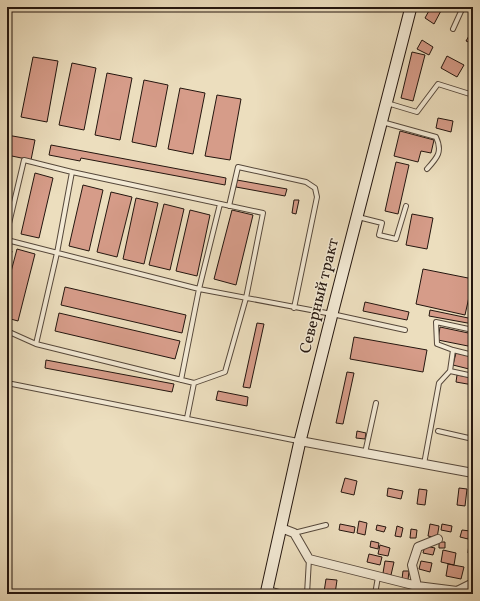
<svg xmlns="http://www.w3.org/2000/svg" width="480" height="601" viewBox="0 0 480 601" font-family="Vollkorn,serif">
	<style>
		.building { fill: #d69c89; stroke: #24160f }
		.lines { fill: none; stroke-linecap: round; stroke-linejoin: round }
		.lane-casing { stroke: #56483b; stroke-width: 6 }
		.street-casing { stroke: #56483b; stroke-width: 10 }
		.secondary-casing { stroke: #24160f; stroke-width: 13 }
		.lane { stroke: #f3ead5; stroke-width: 4 }
		.street { stroke: #f3ead5; stroke-width: 8 }
		.secondary { stroke: #f3ead5; stroke-width: 11 }
		.labels { text-anchor: middle; dominant-baseline: central; stroke-width: 3; stroke-linejoin: round; paint-order: stroke }
		.street-label { font-size: 16px; fill: #24160f; stroke: #f3ead5 }
	</style>
	<rect width="100%" height="100%" fill="#ecdebe"/>
	<filter id="stains"><feTurbulence type="fractalNoise" baseFrequency=".005" numOctaves="4"/><feColorMatrix values="0 0 0 0 .2 0 0 0 0 .09 0 0 0 0 .02 0 0 0 .5 -.17"/></filter>
	<radialGradient id="worn" r=".72"><stop offset=".6" stop-color="#630" stop-opacity="0"/><stop offset="1" stop-color="#630" stop-opacity=".3"/></radialGradient>
	<path class="building" d="M431,7H443L434,24L425,18Z
		M473,29V44L466,41Z
		M422,40L433,47L429,55L417,49Z
		M412,52L425,55L413,101L401,98Z
		M447,56L464,65L457,77L441,68Z
		M33,57L58,61L47,122L21,117Z
		M72,63L96,68L84,130L59,125Z
		M107,73L132,78L120,140L95,135Z
		M144,80L168,85L156,147L132,142Z
		M180,88L205,93L193,154L168,149Z
		M217,95L241,99L230,160L205,156Z
		M438,118L453,121L451,132L436,128Z
		M400,131L434,140L431,153L421,151L418,162L394,156Z
		M7,135L35,140L31,160L7,155Z
		M51,145L226,178L225,185L81,158L80,161L49,155Z
		M396,162L409,165L398,214L385,211Z
		M35,173L53,178L39,238L21,234Z
		M237,180L287,189L285,196L236,187Z
		M83,185L103,190L89,251L69,246Z
		M111,192L132,197L117,257L97,252Z
		M136,198L158,203L144,264L123,259Z
		M294,200H299L296,214L292,213Z
		M164,204L184,209L170,270L149,265Z
		M190,210L210,215L197,276L176,271Z
		M232,210L253,215L236,285L214,279Z
		M412,214L433,218L427,249L406,245Z
		M17,249L35,254L18,321L7,318V287Z
		M7,250L12,251L7,272Z
		M423,269L473,279L465,315L416,304Z
		M65,287L186,315L182,333L61,305Z
		M365,302L409,312L407,320L363,311Z
		M430,310L473,319V324L429,316Z
		M59,313L180,341L175,359L55,331Z
		M257,323L264,324L250,388L243,387Z
		M440,327L473,334V347L438,340Z
		M354,337L427,350L423,372L350,359Z
		M456,353L473,357V370L453,365Z
		M46,360L174,384L172,392L45,368Z
		M347,372L354,373L343,424L336,423Z
		M457,375L473,378V385L456,382Z
		M218,391L248,397L247,406L216,400Z
		M357,431L366,433L365,439L356,438Z
		M345,478L357,481L354,495L341,492Z
		M388,488L403,491L401,499L387,496Z
		M459,488L467,489L465,506L457,505Z
		M419,489L427,490L425,505L417,504Z
		M359,521L367,523L365,535L357,533Z
		M340,524L355,527L354,533L339,530Z
		M430,524L439,526L437,538L428,536Z
		M442,524L452,526L451,532L441,530Z
		M377,525L386,527L384,532L376,530Z
		M397,526L403,528L401,537L395,536Z
		M411,529L417,530L416,538H410Z
		M462,530L470,531L468,539L460,537Z
		M371,541L379,543L378,549L370,547Z
		M439,542H445V548H439Z
		M469,543H473V554L468,553Z
		M380,545L390,548L388,556L378,554Z
		M425,546L435,548L433,555L423,553Z
		M443,550L456,553L454,565L441,562Z
		M369,554L382,557L380,565L367,562Z
		M385,561L394,562L391,575L383,573Z
		M421,561L432,563L430,572L419,569Z
		M448,564L464,567L461,579L446,576Z
		M403,571H409L408,580L402,579Z
		M326,579L337,580L335,594L324,592Z"/>
	<g class="lines">
		<defs>
			<path id="lane" d="M468,7L473,9
				M453,29L463,7
				M387,103L417,112L438,84L473,95
				M382,122L436,137C443,152 437,158 427,169
				M72,172L57,253L36,344L194,383L187,418
				M229,206L238,167L306,182L315,188L317,197L294,308
				M358,217L382,223L379,235L396,239L406,206
				M7,232L24,160L72,172L263,213L246,298L225,372L194,383
				M7,240L199,289L332,314L405,330
				M473,330L436,322L437,344L453,350L473,355
				M7,331L36,344
				M450,371L473,376
				M181,380L199,289L220,204
				M7,383L298,441
				M438,431L473,439
				M365,453L376,403
				M424,464L439,383L450,371L453,350
				M472,513L473,509
				M294,533L326,525
				M268,589L286,594
				M307,594L309,559
				M375,594L378,577"/>
			<path id="street" d="M300,441L473,473
				M281,528L294,533L309,559L417,586L457,591L473,583
				M417,586L412,565L418,547L438,539"/>
			<path id="secondary" d="M266,594L300,441L332,314L411,7"/>
		</defs>
		<use href="#lane" class="lane-casing"/>
		<use href="#street" class="street-casing"/>
		<use href="#secondary" class="secondary-casing"/>
		<use href="#lane" class="lane"/>
		<use href="#street" class="street"/>
		<use href="#secondary" class="secondary"/>
	</g>
	<g class="labels">
		<g class="street-label">
			<text transform="translate(320 296) rotate(-76)">Северный тракт</text>
		</g>
	</g>
	<rect width="480" height="601" fill="none" stroke="#ecdebe" stroke-width="24"/>
	<rect x="8" y="8" width="464" height="585" fill="none" stroke="#24160f" stroke-width="2"/>
	<rect x="12" y="12" width="456" height="577" fill="none" stroke="#24160f"/>
	<rect width="100%" height="100%" filter="url(#stains)"/>
	<rect width="100%" height="100%" fill="url(#worn)"/>
</svg>
